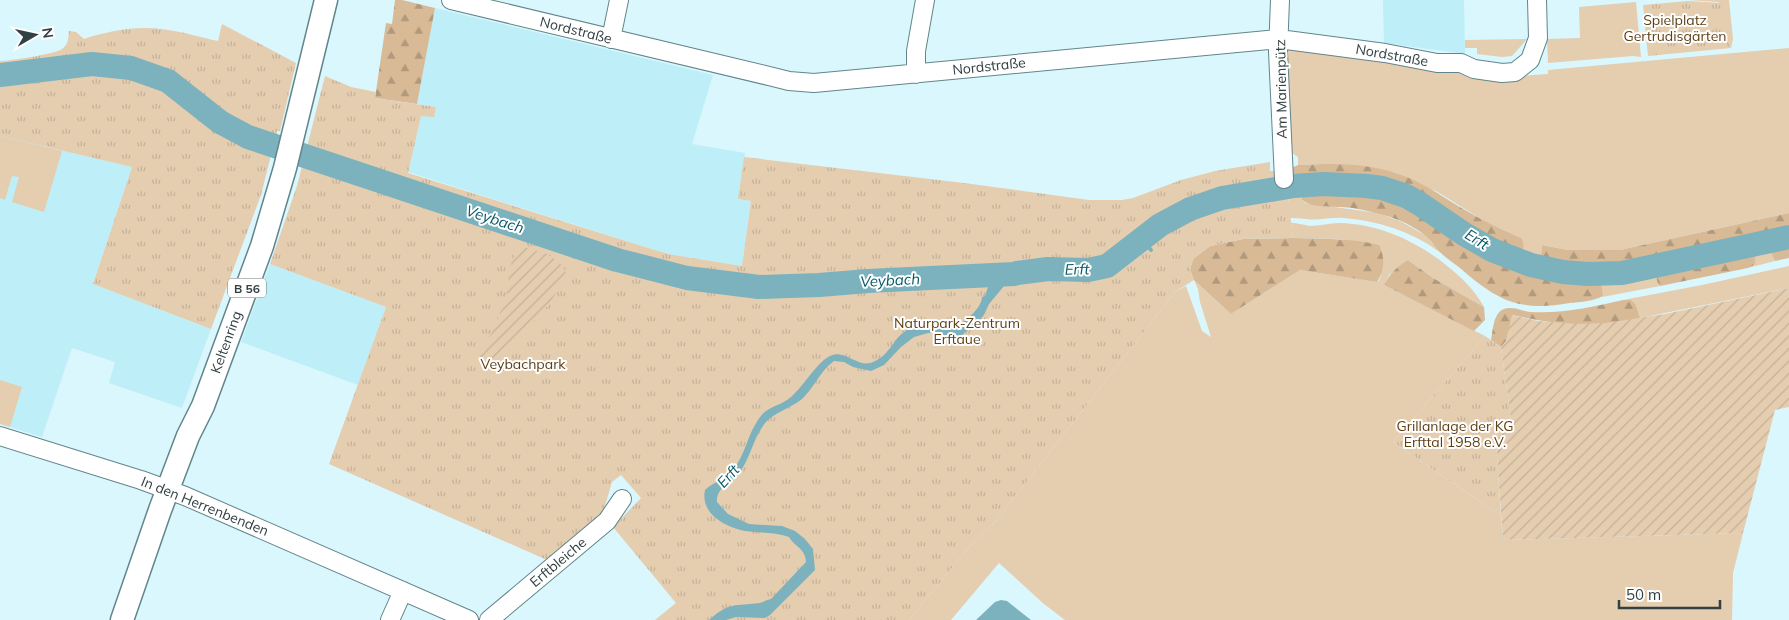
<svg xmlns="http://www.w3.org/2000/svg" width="1789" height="620" viewBox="0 0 1789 620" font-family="Mulish,sans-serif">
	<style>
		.built { fill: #beeef7 }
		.grass { fill: #e5cdb0 }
		.forest { fill: url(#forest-firs) }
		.park { fill: url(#park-tufts) }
		.garden { fill: url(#garden-furrows) }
		.water { fill: #7bb2bd }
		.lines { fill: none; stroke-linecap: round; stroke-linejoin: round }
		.stream { stroke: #7bb2bd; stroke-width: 4 }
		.river { stroke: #7bb2bd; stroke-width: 24 }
		.minor-casing { stroke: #62858b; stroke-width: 20 }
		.major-casing { stroke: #62858b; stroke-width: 25 }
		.minor { stroke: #fff; stroke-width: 18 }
		.major { stroke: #fff; stroke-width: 22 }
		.labels { text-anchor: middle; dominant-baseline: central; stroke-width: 4; stroke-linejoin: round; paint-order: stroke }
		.shield { fill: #fefefe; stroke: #6e797b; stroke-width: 1 }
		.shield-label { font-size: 12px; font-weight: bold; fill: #314043 }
		.park-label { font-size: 14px; fill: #5d3f13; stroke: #fefefe }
		.street-label { font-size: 14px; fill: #314043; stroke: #fefefe }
		.water-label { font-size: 15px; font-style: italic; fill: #065864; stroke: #fefefe }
	</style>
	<defs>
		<pattern id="forest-firs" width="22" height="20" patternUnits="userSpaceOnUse" patternTransform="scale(1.25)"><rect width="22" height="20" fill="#d8ba96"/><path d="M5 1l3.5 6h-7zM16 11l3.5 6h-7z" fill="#b0997c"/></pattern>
		<pattern id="park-tufts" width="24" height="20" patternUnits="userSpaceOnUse" patternTransform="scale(1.25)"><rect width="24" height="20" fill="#e5cdb0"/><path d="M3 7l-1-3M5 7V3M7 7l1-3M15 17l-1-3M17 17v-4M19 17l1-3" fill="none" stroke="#c5b199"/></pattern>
		<pattern id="garden-furrows" width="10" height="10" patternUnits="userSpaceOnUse" patternTransform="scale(1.25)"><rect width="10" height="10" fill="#e5cdb0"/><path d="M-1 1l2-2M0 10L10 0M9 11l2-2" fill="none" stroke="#c5b199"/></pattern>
	</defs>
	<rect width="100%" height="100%" fill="#d9f7fd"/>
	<path class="built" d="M1383,0H1464L1465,54L1384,43Z
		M435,8L713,75L692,144L745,153L738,199L751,201L742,266L668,254L408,172L421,115L436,107L417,104Z
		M0,136L132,167L93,284L211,329L182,408L109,383L115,362L72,348L42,437L0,424Z
		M270,264L386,307L358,385L241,342Z"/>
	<path class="grass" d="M1688,0H1729L1733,39L1731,48L1723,36V23L1719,2Z
		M1636,2L1641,57L1633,56L1548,63L1547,39L1580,38L1579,7Z
		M1527,39L1512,56L1502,57L1477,54V48H1465V40Z
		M1285,48L1383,59L1394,63L1408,66L1506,77L1548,74V70L1789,48V213L1620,250H1568L1542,245L1541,256L1545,263L1519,254L1522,252L1503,231L1489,224L1436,191L1323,164L1298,165V157L1292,153L1288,146Z
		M0,136L62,151L44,212L12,202L19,177L12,176L5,200L0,198Z
		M1301,191L1302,200L1305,203L1378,213L1402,222L1428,237L1441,253C1413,232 1379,221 1344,218C1331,217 1318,221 1306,219C1300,218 1296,218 1290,218L1288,192Z
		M1291,223C1299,223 1303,225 1310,226C1320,226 1330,223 1340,223C1379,224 1416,241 1446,265C1462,278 1474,289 1484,307L1433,278L1408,260L1389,275L1384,285L1485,336L1393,442L1501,516L1503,540L1743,533L1733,573L1732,620H1065L1044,604L999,563L951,620H909L969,547L996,521L1175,292L1186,286L1202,331L1211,337L1200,302L1198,289L1194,280L1231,314L1300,270L1378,282L1381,276L1342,239L1293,238Z
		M1772,246V255L1775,261L1748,268L1754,265L1747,252Z
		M1789,266V288L1640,318L1636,305L1631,301L1623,300L1702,285Z
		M1658,271L1657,274L1660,286L1602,297L1603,296L1599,281Z
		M0,380L22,387L10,427L0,424Z"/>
	<path class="forest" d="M395,0H402L435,8L417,104L375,98L386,23L392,24Z
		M1323,164C1348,164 1372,165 1395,173C1415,179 1433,190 1450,201C1473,215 1496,228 1521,238C1525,243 1524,251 1519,254C1500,248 1482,238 1464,227C1448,216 1432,202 1414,193C1375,174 1328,177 1287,181V170L1298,165Z
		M1338,190L1360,191L1396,199L1420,210L1476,248L1515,266L1546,275L1601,282L1603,296C1594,301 1581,302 1570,303C1519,312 1498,301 1460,268C1454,263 1447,259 1442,254C1436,249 1433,242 1427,237C1420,231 1410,225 1401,221C1386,215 1370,211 1353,208C1340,206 1312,209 1302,200L1301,191Z
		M1789,213V225L1778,228L1758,237L1628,265L1603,268L1545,263L1541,256L1542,245L1568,250H1620Z
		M1293,238C1322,239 1351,238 1379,245C1385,257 1385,270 1377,282L1300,270L1231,314L1194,280L1190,270L1193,259L1210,246L1243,239Z
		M1789,242V258L1775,261L1772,255V246Z
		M1747,252H1752C1756,256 1756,260 1754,265L1748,268L1660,286C1656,281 1656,276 1658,271Z
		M1408,260L1433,278L1484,307L1485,320L1474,331L1384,285C1390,273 1397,267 1408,260Z
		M1623,300H1631L1636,305L1640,318C1629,320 1617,323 1605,324C1574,326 1543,322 1513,315L1506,341L1501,347L1491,340C1493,331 1493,313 1504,309C1511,306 1523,311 1530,312C1562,314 1593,307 1623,300Z"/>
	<path class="park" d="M1688,1L1722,3L1724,36L1731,48L1648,56L1643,5Z
		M222,24L296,63L280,131H277L261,195L211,329L93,284L132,167L0,136V61C10,61 55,54 62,49C69,44 68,38 69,31L76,32L84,39C109,31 135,26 161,29C180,31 199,37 218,41Z
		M325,76L351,87L376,92L375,98L436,107L434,117L421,116L408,173L668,254L742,266L751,201L738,199L744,157L964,183L1089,200H1122L1133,198L1181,180L1215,171L1270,162V171H1277L1286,178L1293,238L1243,239L1210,246L1193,259L1190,270L1194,280L1175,292L996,521L969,547L909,620H655L676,603L613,527L641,498L621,475L612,482L602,516L547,560L329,464L386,307L270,264L297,186Z
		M1485,336L1501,347L1512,426L1495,429L1501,516L1393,442Z"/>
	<path class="garden" d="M518,245C535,251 559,254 566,273C557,297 538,319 519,336C509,345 499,354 492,365L479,356L492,332L506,299L510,267Z
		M1789,288V407L1775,410L1743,533L1503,540L1495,429L1512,426L1501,347L1506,341L1512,315L1538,321L1576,324L1606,323L1665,314Z"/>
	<path class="water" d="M1034,262L1048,269L1022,281L1004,286L989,304L984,315L974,325L962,335L950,338L936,333H928L914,337L901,347L884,365L871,371L853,367L844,362L834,361C820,371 814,388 802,399C791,408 775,412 766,422C753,437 751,458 739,473C730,483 716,488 717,502L728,514L749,524L782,526L795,531L805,539L813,549L815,570L770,615L765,618L736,617L726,620H709C729,602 735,606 760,603C764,602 766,600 771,599L806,562C806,549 794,546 789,537C774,532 760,533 745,531C725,527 700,514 705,490C713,482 725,480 732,471C745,456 747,436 758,420C767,405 780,407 791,397C804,386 816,363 830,356C845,348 858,369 873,362C882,359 890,349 895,341C902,332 912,325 924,325C928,325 931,327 935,328C941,328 947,327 954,328L957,327C966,319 981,310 982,297L985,296L989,284L997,274L1005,269L1015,268L1020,265L1028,264Z
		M1001,600L1007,601L1031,620H976L995,602Z"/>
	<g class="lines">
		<path class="stream" d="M1142,240L1151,250"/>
		<path class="river" d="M0,75L92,64L131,68L168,81L220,122L248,137L617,260L687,278L759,287L819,285L868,281L1014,274
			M1017,273L1048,269L1088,270L1107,266L1160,225L1190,209L1222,198L1294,186L1323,184L1367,186L1382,188L1406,196L1420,204L1464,234L1492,250L1531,265L1563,272L1588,274L1622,273L1789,237"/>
		<defs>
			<path id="minor" d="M451,0L773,77L789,81L814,83L1279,39L1385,53L1437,63H1461L1474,69L1502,73L1515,72L1530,60L1538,38L1537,0
				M1280,0L1278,52L1284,179
				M611,39L619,0
				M916,74V51L925,0
				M0,436L141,480L185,496L469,620
				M390,620L403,591
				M489,620L607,521L622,499"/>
			<path id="major" d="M122,620L160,510L188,436L203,406L262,246L285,168L326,0"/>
		</defs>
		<use href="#minor" class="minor-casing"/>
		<use href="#major" class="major-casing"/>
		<use href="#minor" class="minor"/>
		<use href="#major" class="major"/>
	</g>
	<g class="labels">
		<rect class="shield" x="228" y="278.5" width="38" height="19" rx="4"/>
		<g class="shield-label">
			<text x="247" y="288">B 56</text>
		</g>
		<g class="park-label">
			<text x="1675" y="20">Spielplatz<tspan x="1675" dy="16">Gertrudisgärten</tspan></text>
			<text x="957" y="323">Naturpark-Zentrum<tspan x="957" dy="16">Erftaue</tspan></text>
			<text x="523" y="364">Veybachpark</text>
			<text x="1455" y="426">Grillanlage der KG<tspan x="1455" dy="16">Erfttal 1958 e.V.</tspan></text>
		</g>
		<g class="street-label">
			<text transform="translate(576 30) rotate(14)">Nordstraße</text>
			<text transform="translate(1392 55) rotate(10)">Nordstraße</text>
			<text transform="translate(989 66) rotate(-6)">Nordstraße</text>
			<text transform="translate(1281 89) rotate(-91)">Am Marienpütz</text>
			<text transform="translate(226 342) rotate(-70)">Keltenring</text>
			<text transform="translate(205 506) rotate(22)">In den Herrenbenden</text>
			<text transform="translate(558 562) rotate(-40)">Erftbleiche</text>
		</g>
		<g class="water-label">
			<text transform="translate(495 219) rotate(18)">Veybach</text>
			<text transform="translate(1477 239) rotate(32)">Erft</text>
			<text transform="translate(1077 269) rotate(-1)">Erft</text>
			<text transform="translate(890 280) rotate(-3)">Veybach</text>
			<text transform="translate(728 476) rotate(-48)">Erft</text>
		</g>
	</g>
	<g transform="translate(35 35) rotate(81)" stroke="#fefefe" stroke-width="4" paint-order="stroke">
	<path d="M0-4L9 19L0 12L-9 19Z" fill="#314043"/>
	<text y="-8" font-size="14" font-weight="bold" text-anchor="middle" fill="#314043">N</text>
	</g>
	<path d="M1619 600v8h101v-8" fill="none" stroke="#314043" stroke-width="2.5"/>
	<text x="1626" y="600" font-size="15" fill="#314043" stroke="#fefefe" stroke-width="4" paint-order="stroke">50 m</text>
</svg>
